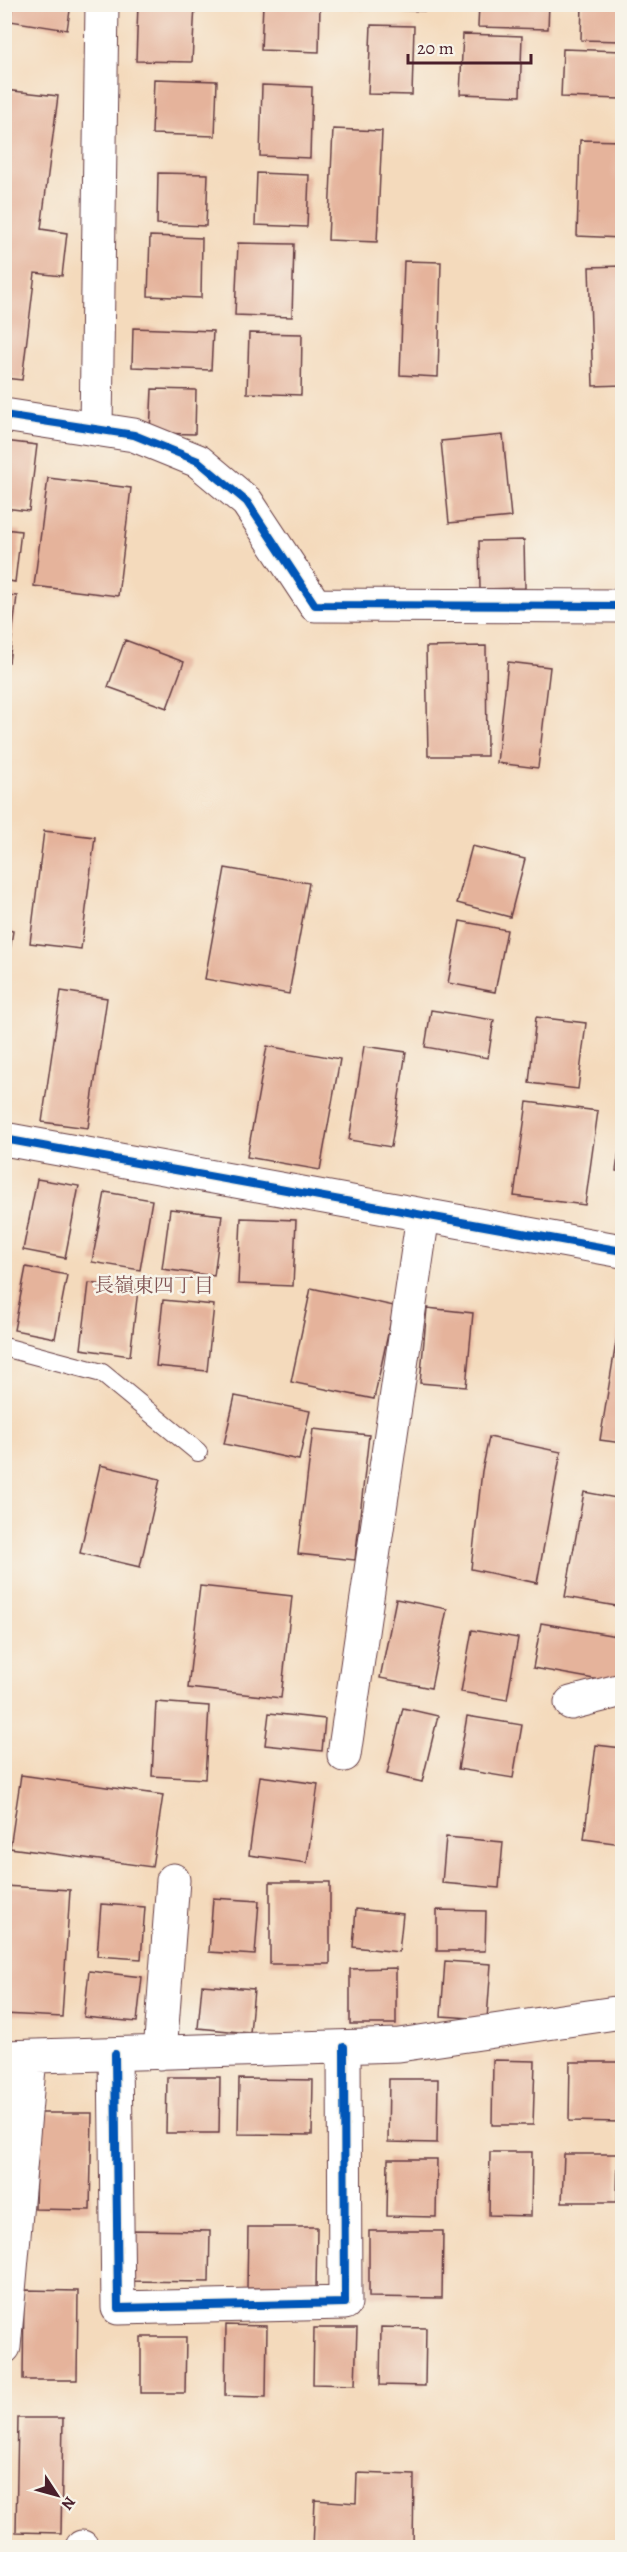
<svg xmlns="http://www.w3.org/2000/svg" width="627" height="2552" viewBox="0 0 627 2552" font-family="Alegreya,'Noto Serif JP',serif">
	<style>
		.building { fill: #e5b39b }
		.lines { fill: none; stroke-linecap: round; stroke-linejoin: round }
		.service-casing { stroke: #643b41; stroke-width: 20 }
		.minor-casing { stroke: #643b41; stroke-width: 35 }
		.service { stroke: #fff; stroke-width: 18 }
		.minor { stroke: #fff; stroke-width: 33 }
		.cycleway-casing { stroke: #f7f3e8; stroke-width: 11 }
		.cycleway { stroke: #0057b8; stroke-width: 8 }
		.labels { text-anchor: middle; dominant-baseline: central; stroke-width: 5; stroke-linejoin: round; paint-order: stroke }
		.neighbourhood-label { font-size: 20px; fill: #805352; stroke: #f7f3e8 }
	</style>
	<rect width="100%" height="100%" fill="#f7f3e8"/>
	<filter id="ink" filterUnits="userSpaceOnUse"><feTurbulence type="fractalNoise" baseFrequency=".0167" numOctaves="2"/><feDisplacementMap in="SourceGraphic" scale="12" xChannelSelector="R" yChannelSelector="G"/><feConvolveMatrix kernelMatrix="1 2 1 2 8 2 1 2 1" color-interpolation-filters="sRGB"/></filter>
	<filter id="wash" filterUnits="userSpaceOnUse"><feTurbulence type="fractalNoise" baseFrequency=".008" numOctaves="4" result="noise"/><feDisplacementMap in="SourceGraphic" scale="24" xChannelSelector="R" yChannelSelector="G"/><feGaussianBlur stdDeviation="1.35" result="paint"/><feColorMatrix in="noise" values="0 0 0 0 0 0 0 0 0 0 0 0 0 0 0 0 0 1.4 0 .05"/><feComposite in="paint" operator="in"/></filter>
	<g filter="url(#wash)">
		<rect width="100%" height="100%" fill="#f4dabc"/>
		<g id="blocks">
			<path class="building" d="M13,4H71L67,30L10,21Z
				M138,4H195L192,62L136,61Z
				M263,4H320L319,52L261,50Z
				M351,4H428V11L351,9Z
				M479,4H549L548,29L478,27Z
				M582,4H622V41L581,40Z
				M371,25L414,26L412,95L368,94Z
				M463,34L522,36L520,96L460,94Z
				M563,49L622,51L621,99L561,97Z
				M154,79L217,81L215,136L152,134Z
				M262,85L312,87L310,158L260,156Z
				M4,90L58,96L41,229L67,233L62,276L35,273L22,380L4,378Z
				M333,129L382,131L377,242L328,240Z
				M580,140L622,141V238L577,236Z
				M158,173L208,174L206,226L157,224Z
				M257,173L309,175L307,227L255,225Z
				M150,236L202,238L201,298L148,296Z
				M238,243L294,244L292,317L235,315Z
				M404,261L441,262L438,377L400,375Z
				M622,266V385L593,386L589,267Z
				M133,328L213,331L211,370L132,367Z
				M249,333L302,334L301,395L247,393Z
				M152,389L196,390L195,434L150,433Z
				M503,435L511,517L449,523L441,441Z
				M4,441L37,445L29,511L4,508Z
				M48,478L131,488L118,596L34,586Z
				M4,529L21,531L15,582L4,580Z
				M524,540L525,588L480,589L479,541Z
				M4,595L17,596L9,662L4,661Z
				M125,640L184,662L167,708L108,687Z
				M486,646L487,756H428L426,647Z
				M508,662L550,667L538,768L497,763Z
				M44,831L95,837L81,949L30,943Z
				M472,846L525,859L510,917L457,903Z
				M225,868L309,883L289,994L205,979Z
				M460,921L507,930L495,992L448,983Z
				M4,929L13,931L6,975H4Z
				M61,991L107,998L88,1128L42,1122Z
				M431,1010L494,1020L488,1058L425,1047Z
				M536,1017L586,1023L578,1089L529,1083Z
				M267,1046L340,1059L320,1170L247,1157Z
				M364,1046L406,1052L391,1147L349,1140Z
				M527,1102L598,1111L585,1205L514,1196Z
				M621,1138H622V1172L616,1171Z
				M37,1179L79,1186L65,1258L23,1250Z
				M105,1192L152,1200L140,1270L92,1262Z
				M170,1209L222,1215L214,1276L162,1269Z
				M241,1218L296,1220L293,1286L238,1284Z
				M26,1267L67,1275L55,1338L14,1330Z
				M89,1283L138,1290L130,1356L81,1349Z
				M311,1288L394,1306L374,1399L291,1382Z
				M163,1300L214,1305L207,1371L156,1366Z
				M427,1308L473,1313L466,1387L420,1383Z
				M621,1312H622V1443L600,1440Z
				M235,1396L310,1411L299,1460L224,1444Z
				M313,1429L369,1435L355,1560L298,1554Z
				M489,1437L561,1452L537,1583L471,1569L482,1471Z
				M100,1465L160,1479L140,1567L80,1553Z
				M584,1492L622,1499V1607L565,1597Z
				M200,1586L292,1596L281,1698L188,1688Z
				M396,1599L447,1609L431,1688L380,1678Z
				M541,1623L622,1637V1684L533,1668Z
				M472,1630L518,1638L507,1700L461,1692Z
				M156,1702L209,1706L205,1779L152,1776Z
				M403,1708L438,1716L422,1782L387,1774Z
				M269,1713L325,1719L322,1751L265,1745Z
				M467,1716L522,1725L513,1778L458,1769Z
				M596,1745L622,1748V1844L584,1839Z
				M21,1775L163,1795L152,1867L10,1848Z
				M260,1776L318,1784L307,1863L249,1855Z
				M446,1837L503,1842L499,1888L442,1883Z
				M270,1882H330V1964H270Z
				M4,1886L70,1890L62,2017L4,2014Z
				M213,1898L259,1901L255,1955L209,1952Z
				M101,1904L145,1907L141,1959L97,1956Z
				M356,1909L403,1914L399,1952L353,1947Z
				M437,1910L486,1911L485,1951H437Z
				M445,1961L491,1964L487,2019L441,2016Z
				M396,1968V2024H350V1969Z
				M89,1971L142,1977L137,2022L84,2017Z
				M202,1985L254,1989L250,2033L198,2028Z
				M493,2060L535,2061L533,2125H492Z
				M570,2062H622V2122L569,2121Z
				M167,2077H220L219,2133H166Z
				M239,2079L313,2080L312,2135L238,2134Z
				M389,2079H438L437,2143L388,2142Z
				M37,2113H92L90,2210L35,2209Z
				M490,2152H532L531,2216L489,2215Z
				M564,2154H618L617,2202H562Z
				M388,2159H437L436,2217L387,2216Z
				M248,2227H317L316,2289L247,2288Z
				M124,2230L210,2231L209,2282L124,2281Z
				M369,2231H443L442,2298L369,2297Z
				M24,2290L78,2291L77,2380H23Z
				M226,2325L267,2326L266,2397L225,2396Z
				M381,2327L426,2328L425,2386L380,2385Z
				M314,2328H357L355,2385L313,2384Z
				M141,2337H186L185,2393H141Z
				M18,2418H63L61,2533L16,2532Z
				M357,2473L414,2475L413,2548H313L315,2500L356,2503Z"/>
		</g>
	</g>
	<g filter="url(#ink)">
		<use href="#blocks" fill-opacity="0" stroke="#643b41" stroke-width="1.5"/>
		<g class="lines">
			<defs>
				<path id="service" d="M4,1347L102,1373L198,1452"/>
				<path id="minor" d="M4,415L134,435L198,461L247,502L315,605L622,606
					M96,428L102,4
					M4,1139L622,1251
					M571,1703L622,1690
					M344,1755L423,1215
					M160,2053L173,1880
					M115,2054L118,2308L345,2303L344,2047
					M4,2057L399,2045L622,2012
					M4,2347L30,2057
					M82,2548V2547"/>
			</defs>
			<use href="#service" class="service-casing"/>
			<use href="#minor" class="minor-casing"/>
			<use href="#service" class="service"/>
			<use href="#minor" class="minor"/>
			<defs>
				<path id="cycleway" d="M4,415L134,435L198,461L247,502L315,605L622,606
					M4,1139L622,1251
					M115,2054L118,2308L345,2303L344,2047"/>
			</defs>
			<use href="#cycleway" class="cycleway-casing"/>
			<use href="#cycleway" class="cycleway"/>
		</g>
	</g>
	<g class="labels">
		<g class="neighbourhood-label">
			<text x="154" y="1285">長嶺東四丁目</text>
		</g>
	</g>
	<rect width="627" height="2552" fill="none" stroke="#f7f3e8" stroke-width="24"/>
	<g transform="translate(57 2495) rotate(126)" stroke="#f7f3e8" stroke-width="4.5" paint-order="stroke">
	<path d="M0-4.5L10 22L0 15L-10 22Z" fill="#4a1f2b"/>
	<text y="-9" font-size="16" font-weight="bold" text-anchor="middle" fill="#4a1f2b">N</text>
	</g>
	<path d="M408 54v9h123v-9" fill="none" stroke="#4a1f2b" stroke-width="3"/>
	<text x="417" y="54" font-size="18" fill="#4a1f2b" stroke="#f7f3e8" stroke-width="4.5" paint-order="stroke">20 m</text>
</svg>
